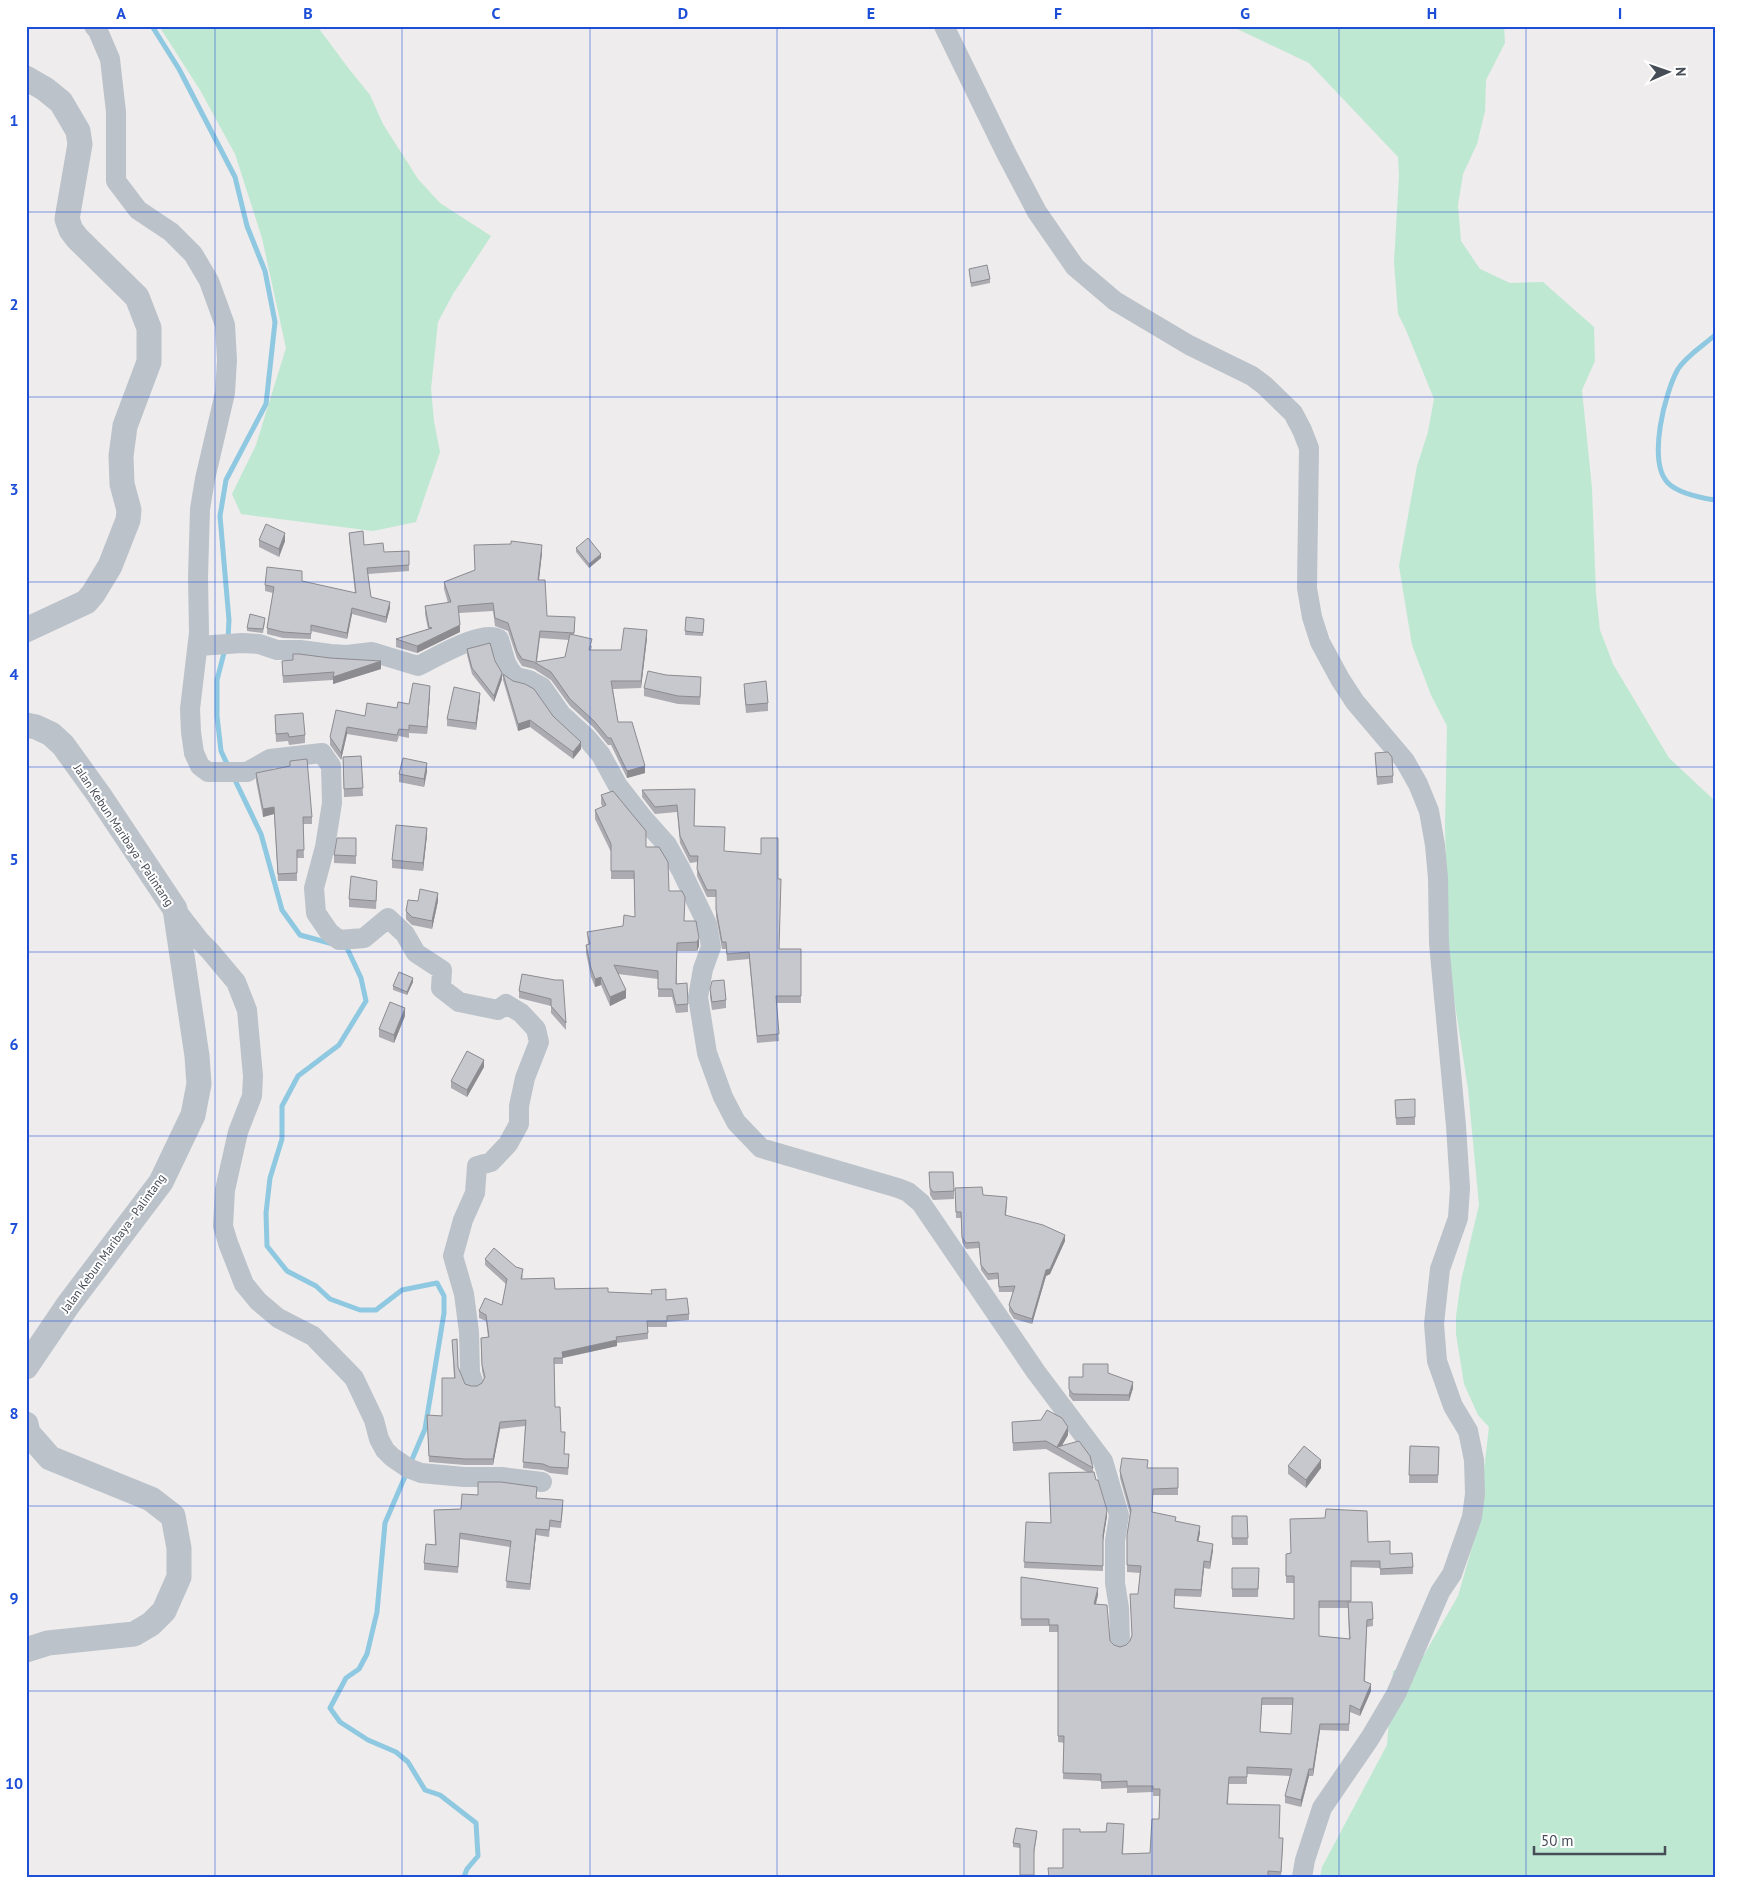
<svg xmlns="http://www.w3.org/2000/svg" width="1741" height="1903" viewBox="0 0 1741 1903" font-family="'PT Sans',sans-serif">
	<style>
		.green { fill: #bee8d2 }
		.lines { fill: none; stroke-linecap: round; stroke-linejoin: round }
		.stream { stroke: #8fc8e1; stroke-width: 5 }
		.minor { stroke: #bbc2ca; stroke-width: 20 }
		.tertiary { stroke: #bbc2ca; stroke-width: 25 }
		.wall { fill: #ababb1; fill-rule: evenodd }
		.shaded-wall { fill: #8b8b90 }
		.building { fill: #c7c7ce; stroke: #8b8b90; fill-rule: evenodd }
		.grid { fill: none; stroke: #1d4ed8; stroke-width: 1; stroke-opacity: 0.55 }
		.labels { text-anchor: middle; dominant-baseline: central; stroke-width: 4; stroke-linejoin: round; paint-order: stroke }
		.street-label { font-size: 12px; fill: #464d57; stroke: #fff }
		.neatline { fill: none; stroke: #1d4ed8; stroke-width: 2 }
		.grid-label { font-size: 16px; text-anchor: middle; font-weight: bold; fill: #1d4ed8 }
	</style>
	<rect width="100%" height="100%" fill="#eeecec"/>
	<path class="green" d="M159,26H317L349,69L370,95L383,124L418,179L440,203L491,236L453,294L438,322L431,389L434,421L440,452L416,522L373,531L241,514L232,494L256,445L286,348L262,238L235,154L200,90Z
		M1231,26H1504L1505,43L1486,80L1485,111L1477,144L1463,174L1458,205L1461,241L1480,269L1510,283L1543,282L1594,327L1595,361L1582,390L1592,488L1596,594L1600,630L1613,664L1669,758L1715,801V1877H1320L1322,1867L1387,1745L1393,1671L1424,1655L1458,1596L1477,1530L1489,1427L1478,1415L1464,1384L1456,1334V1316L1461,1281L1479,1205L1468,1089L1450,972L1445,829L1447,726L1431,695L1412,645L1399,566L1417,466L1428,432L1434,399L1406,330L1398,314L1394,263L1399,175L1398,157L1309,63Z"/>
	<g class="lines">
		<path class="stream" d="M152,26L179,69L235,177L247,226L265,271L275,322L266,404L226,480L220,516L229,620L228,639
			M1715,335C1703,346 1687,355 1678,369C1665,392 1647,461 1668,483C1678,493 1702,498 1715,500
			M225,649L217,680V716L221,751L229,768
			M234,778L261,834L282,910L300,935L333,944
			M343,947L347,948L361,978L366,1001L339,1045L298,1076L282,1106V1139L270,1178L266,1213L267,1246L287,1271L316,1286L330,1299L360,1310H376L402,1290L437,1283L444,1296V1313L425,1429L410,1464
			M407,1472L385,1523L377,1612L367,1654L359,1669L346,1678L330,1708L340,1722L368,1740L396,1752L408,1762L425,1790L440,1795L476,1823L478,1856L467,1869L464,1877"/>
		<path class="minor" d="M94,26L98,31L110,59L116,112V181L138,210L171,232L193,254L209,281L225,325L227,360L225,393L205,479L200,509L198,577L199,633L190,709L191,732L194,753L200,766L208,772H247L270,759L322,753L331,766L332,803L325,847L314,888L316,913L329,932L339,940L364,938L388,918L405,934L416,953L442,970L441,988L459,1002L498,1010L506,1004L521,1013L536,1029L539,1042L525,1078L519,1106V1124L508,1144L491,1162L477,1166L475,1193L463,1220L453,1256L464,1294L469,1332L470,1373L473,1381
			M944,26L1006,153L1037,212L1075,267L1115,301L1189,345L1252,376L1264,385L1293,413L1302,430L1309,448L1307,588L1312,617L1320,642L1340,679L1355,702L1405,761L1418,784L1429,811L1435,845L1438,878L1439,943L1456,1126L1460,1188L1458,1218L1440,1269L1434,1324L1437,1361L1453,1406L1468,1431L1474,1460L1475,1494L1472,1517L1452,1574L1440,1592L1396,1694L1370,1738L1322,1808L1305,1860L1302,1877
			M198,646L242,643L259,644L277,650H300L331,654L347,655L372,652L418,666C435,658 482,629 499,639L506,663L510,670L516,677L529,680L542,687L561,714L586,737L601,755L618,786L643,818L667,845L681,870L707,924L711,947L703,969L698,997L707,1053L723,1097L736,1122L761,1148L898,1188L908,1192L921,1203L1036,1372L1103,1461L1119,1515L1115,1541V1583L1119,1608L1120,1642
			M175,909L200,941L210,951L236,982L247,1010L253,1076L252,1096L238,1132L225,1190L223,1226L228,1243L244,1284L258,1301L278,1318L313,1336L354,1378L374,1420L379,1439L385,1450L392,1457L408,1468L421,1473L464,1477H502L542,1482"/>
		<path class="tertiary" d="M26,78L45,89L61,102L78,131L80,144L67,219L71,230L77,238L137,297L149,328V362L125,426L121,456L122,484L129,510L128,520L110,566L93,594L86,602L26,630
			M26,725L36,727L51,734L63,745L99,795L175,909L197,1056L199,1084L193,1115L161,1182L68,1305L26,1367
			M26,1424L28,1433L50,1458L151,1499L173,1516L179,1548V1577L164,1611L151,1624L134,1634L48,1643L26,1650"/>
	</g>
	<path class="wall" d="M969,269L990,279V283L971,287Z
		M349,533L364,545L384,552L409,565V571L368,574L371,597L390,608L386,623L352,614L347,639L311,631V639L283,638L267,634V628L273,593L265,591V585L302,581L355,593L349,539Z
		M259,540L285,541L279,557L259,547Z
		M474,545L542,553L539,580L547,616L575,625L574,635L592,646L591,650H621L647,638L641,688L613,689L618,722L645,773L627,778L611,745H608L594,728L570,706L551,680L534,669L522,666L517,658L508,631L495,626L493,611L459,613L460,632L417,653L396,647V639L428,629L425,614V606L448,603L444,589V582L475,570ZM540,638L569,640L565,657L537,662Z
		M576,548L601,558L589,568L576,552Z
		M686,617L704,619L703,636L685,635Z
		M265,622L263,633L247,631V628Z
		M467,649L495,661L502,679L494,702L472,674L467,655Z
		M282,661L381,669L333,684V680L283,683Z
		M503,674L553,716L581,749L573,759L530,727L518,731L503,680Z
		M744,684L768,703V711L746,713L744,691Z
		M701,685L700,705L678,704L644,696V688Z
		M430,693L427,734L409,733V738L399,736L397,742L347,734L341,760L330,745V737L365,716L397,708L409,704Z
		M480,699L476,730L447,726V719Z
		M275,715L305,735V743L289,745L288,741L276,742Z
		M1375,753L1393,776V783L1377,785Z
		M361,756L363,796L344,797L343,757Z
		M427,771L424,787L399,782V774Z
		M256,773L312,817V824H303L304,858H297V881H278L274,814L263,817L256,781Z
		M695,789L694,826L724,851L779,949L801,996V1003H776L779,1041L757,1043L749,959L727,961L726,949H722L716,916V897H707L697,876V862L690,863L680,843L677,812L655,814L642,797V790Z
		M601,795L646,847L685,921H696L699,946L697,951H677V984L688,1004V1012L676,1013L672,997H658V979L618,974L626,998L610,1006L601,985L595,987L591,977L586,953V945H588L587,932L623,926L635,917L634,879H611V852L595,819V810L603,807L601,804Z
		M427,835L423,871L392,868V860Z
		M356,838V864L334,863V855Z
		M377,889L376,909L349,907V899Z
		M418,901H438L432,929L412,925L406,919V911Z
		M555,980L566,1023V1030L551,1013V1006L519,998V991Z
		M413,982L407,995L393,990V986Z
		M710,989L726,1000V1008L712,1010L710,997Z
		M405,1016L394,1043L379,1037V1029Z
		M484,1067L467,1097L451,1088V1081Z
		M1395,1100L1415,1117V1125H1396Z
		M929,1172L954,1191V1199L933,1200L930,1195Z
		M955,1188L983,1195L1007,1203L1006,1216L1065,1241L1050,1274L1046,1276L1032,1324L1014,1319L1009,1311V1305L1013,1292H999L998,1279L988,1280L981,1270L979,1248L966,1249L962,1242L961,1218H956Z
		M485,1259L523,1275L522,1279L555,1289L608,1292L666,1300L689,1314V1320L667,1322V1327H648V1339L617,1343V1346L563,1358V1364H554L555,1407L561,1432L564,1454L569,1460L568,1475L550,1473L543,1470L523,1468L525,1426L500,1429L493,1465H465L429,1462L427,1415L442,1416L454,1378L452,1340L458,1367L465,1384L471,1386H477L482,1383L484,1379L482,1371L481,1338L488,1337L486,1321L479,1318V1311L502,1305L506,1284L485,1265Z
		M1108,1373L1133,1388L1129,1401H1073L1069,1396V1377H1083Z
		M1012,1422L1068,1435L1062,1445L1093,1468V1472L1107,1516L1103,1541V1571L1024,1568L1026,1522L1051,1523L1087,1472L1046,1449L1013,1451Z
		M1410,1446L1439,1447L1438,1483H1409Z
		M1288,1466L1321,1468L1306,1488L1288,1474Z
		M1147,1468H1178V1495H1153L1152,1512L1176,1521L1200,1533L1198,1541L1213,1550L1210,1569L1204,1568L1201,1597L1175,1596L1174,1608L1294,1619V1583H1286V1554L1291,1553L1368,1542L1413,1567V1574L1380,1575V1568L1351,1567V1602L1373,1619V1626L1367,1627L1365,1681L1371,1691L1360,1716L1350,1712L1349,1731L1320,1730L1313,1776H1309L1301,1807L1285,1803V1796L1290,1776L1247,1774V1784H1229L1228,1804L1279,1838L1283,1845L1281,1877H1049L1063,1868L1080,1832L1124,1831L1123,1854L1150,1853L1159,1819L1160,1796H1153V1792L1127,1793V1788L1101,1789V1781L1063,1779L1064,1743L1058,1742V1632H1049V1626H1021V1577L1098,1595L1096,1604L1110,1641L1114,1645L1120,1647L1126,1645L1130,1641L1132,1636L1138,1594L1140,1573L1127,1572V1535L1130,1514L1120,1478V1471ZM1319,1608H1348L1349,1639L1319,1636ZM1262,1705H1293L1291,1734L1260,1732Z
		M536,1498L563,1507L561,1528L550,1527L549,1537L536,1535L530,1590L506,1588L510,1547L460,1539L458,1573L424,1570V1563L435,1545L434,1510L461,1509Z
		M1232,1516H1247L1248,1545H1232Z
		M1232,1568H1259L1258,1597H1232Z
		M1037,1835L1034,1854V1877H1020V1848L1013,1847V1843Z"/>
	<path class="shaded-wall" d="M285,533V541L279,557V549Z
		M542,545V553L538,587V580Z
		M601,554V558L589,568V564Z
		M390,602V608L386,623V617Z
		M352,608V614L347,639V633Z
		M460,625V632L417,653V646Z
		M647,630V638L641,688V681Z
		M381,661V669L333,684V677Z
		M502,673V679L494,702V696Z
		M430,686V693L427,734V727Z
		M480,693V699L476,730V723Z
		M530,720V727L518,731V724Z
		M347,727V734L341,760V753Z
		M581,742V749L573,759V752Z
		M427,763V771L424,787V779Z
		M645,766V773L627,778V771Z
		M274,807V814L263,817V809Z
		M427,828V835L423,871V863Z
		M438,893V901L432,929V921Z
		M699,938V946L697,951V942Z
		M601,977V985L595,987V979Z
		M413,978V982L407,995V992Z
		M626,990V998L610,1006V997Z
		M405,1008V1016L394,1043V1035Z
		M484,1060V1067L467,1097V1090Z
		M1065,1235V1241L1050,1274L1046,1276L1032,1324V1319L1046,1270Z
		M617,1340V1346L562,1358V1352Z
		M1133,1382V1388L1129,1401V1395Z
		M500,1422V1429L493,1465V1459Z
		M1068,1427V1435L1060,1449L1057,1447Z
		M1321,1460V1468L1306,1488V1480Z
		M1107,1510V1516L1103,1541V1535Z
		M1200,1526V1533L1197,1548V1541Z
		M536,1529V1535L530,1590V1584Z
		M1213,1544V1550L1210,1569V1562Z
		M1204,1561V1568L1201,1597V1590Z
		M1098,1588V1595L1094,1611V1604Z
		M1371,1684V1691L1360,1716V1710Z
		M1320,1724V1730L1313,1776V1769Z
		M1309,1769V1776L1301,1807V1800Z"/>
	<path class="building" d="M987,265L990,279L971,283L969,269Z
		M266,524L285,533L279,549L259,540Z
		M363,531L364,545L383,543L384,552L409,551V565L367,568L371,597L390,602L386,617L352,608L347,633L311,625V634L283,632L267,628L274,587L265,585L267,567L302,571V581L356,593L349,533Z
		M588,538L601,554L589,564L576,548Z
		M511,541L542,545L538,580H545L547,616L575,617L574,633L540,631L536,662L565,657L570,634L592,639L589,650H621L624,628L647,630L641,681H611L618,722H632L645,766L627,771L611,738H608L594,721L570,699L551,672L534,662L522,659L517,651L508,623L495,618L493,603L458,606L460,625L417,646L396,639L432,628L429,627L425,606L451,602L444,582L475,570L474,545L511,544Z
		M250,614L265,618L263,629L247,628Z
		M686,617L704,619L703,633L685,631Z
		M490,643L495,661L502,673L494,696L472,668L467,649Z
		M293,654H299L330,658L381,661L333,677L334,672L283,676L282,661L293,660Z
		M648,671L666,675L701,677L700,697L678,696L644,688Z
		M503,674L513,681L525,684L534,689L553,716L581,742L573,752L530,720L518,724Z
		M766,681L768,703L746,705L744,684Z
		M413,683L430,686L427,727L409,725V730L399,729L397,735L347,727L341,753L330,737L336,710L365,716L367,703L397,708L398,702L409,704Z
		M454,687L480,693L476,723L447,719Z
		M303,713L305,735L289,737L288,733L276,734L275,715Z
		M1388,752L1392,757L1393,776L1377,777L1375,753Z
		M361,756L363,788L344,789L343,757Z
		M403,758L427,763L424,779L399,774Z
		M307,759L312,817H303L304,850H297V873L278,874L274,807L263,809L256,773L290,766V761Z
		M695,789L694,826L725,827L724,851L761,854V838H778V879H781L779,949H801V996H776L779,1034L757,1036L749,952L727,954L726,942H722L716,909V890H707L697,869L698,856H690L680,836L677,805L655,807L642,790Z
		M613,791L646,831V847H659L668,862L669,891H682L685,897L684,921H696L699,938L697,942L677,943L676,984L687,983L688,1004L676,1005L672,989H658V971L614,965L626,990L610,997L601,977L595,979L591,968L586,945L590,944L587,932L623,926L624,915L635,917L634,871H611V844L595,810L606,805L601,795Z
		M396,825L427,828L423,863L392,860Z
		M337,838H356V856L334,855Z
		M351,876L377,881L376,901L349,899Z
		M420,889L438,893L432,921L412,917L406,911L408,900L418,901Z
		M399,972L413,978L407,992L393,986Z
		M522,974L555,980H563L566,1023L551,1006V999L519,991Z
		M724,980L726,1000L712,1002L710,989L712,981Z
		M390,1002L405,1008L394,1035L379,1029Z
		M467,1051L484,1060L467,1090L451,1081Z
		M1415,1099V1117L1396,1118L1395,1100Z
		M929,1172H953L954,1191L933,1192L930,1188Z
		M982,1187L983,1195L1007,1197L1005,1215L1043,1225L1065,1235L1050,1269L1046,1270L1032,1319L1014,1313L1009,1305L1015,1286L999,1287L998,1273L988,1274L981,1265L979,1242L966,1243L962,1237L961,1212H956L955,1188Z
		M494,1248L516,1267L523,1269L521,1279L554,1278L555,1289L608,1288V1292L652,1294L651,1290L666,1289V1300L687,1298L689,1314L667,1316V1321H647L648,1333L616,1337L617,1340L562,1352L563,1358H554L555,1407H560L561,1432H565L564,1454H569L568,1468L550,1467L543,1464L523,1462L526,1420L500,1422L493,1459H465L429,1456L427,1415L442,1416V1378H455L452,1340L457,1339L458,1367L465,1384L471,1386H477L482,1383L485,1377L482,1365L481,1338L489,1337L486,1315L479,1311L485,1298L502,1305L507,1279L485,1259Z
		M1083,1364H1108V1373L1133,1382L1129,1395L1073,1394L1069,1389V1377H1083Z
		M1047,1410L1062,1418L1068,1427L1057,1447L1079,1441L1090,1456L1093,1468L1046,1441L1013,1443L1012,1422L1041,1420Z
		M1304,1446L1321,1460L1306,1480L1288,1466Z
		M1410,1446L1439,1447L1438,1475H1409Z
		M1122,1458L1148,1460L1147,1468H1178V1488L1153,1489L1152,1512L1176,1517L1175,1521L1200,1526L1197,1541L1213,1544L1210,1562L1204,1561L1201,1590L1175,1589L1174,1608L1294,1619V1576H1286V1554L1291,1553L1290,1519L1325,1518L1326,1509L1367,1511L1368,1542L1390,1541V1554L1412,1553L1413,1567L1380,1569V1561H1351V1601H1319V1636L1350,1639L1348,1602H1372L1373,1619L1367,1620L1364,1681L1371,1684L1360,1710L1350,1705L1349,1724H1320L1313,1769H1309L1301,1800L1285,1796L1292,1769L1247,1767V1777H1229L1227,1804L1280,1805L1279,1838H1283L1281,1872L1268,1871V1877H1143V1876L1049,1877L1048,1868H1063V1829H1080V1832H1106L1107,1823L1124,1824L1122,1854L1150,1853L1152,1819H1159L1160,1789H1153V1786H1127V1781L1101,1782V1774L1063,1773L1064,1736H1058V1625H1049V1619H1021V1577L1098,1588L1094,1604L1107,1605L1110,1641L1114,1645L1120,1647L1126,1645L1130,1641L1132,1635L1130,1594H1138L1141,1566L1127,1565V1535L1131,1510L1120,1471ZM1262,1698H1293L1291,1734L1260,1732Z
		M1094,1472L1096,1480H1098L1107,1510L1103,1535V1566L1024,1562L1026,1522L1051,1523L1049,1473Z
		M478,1482H501L537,1487L536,1498L563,1500L561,1522L550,1520L549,1530L536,1529L530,1584L506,1581L511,1541L460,1533L458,1567L424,1563L426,1544L436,1545L434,1510L461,1509L462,1494L478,1495Z
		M1232,1516H1247L1248,1538H1232Z
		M1232,1568H1259L1258,1589H1232Z
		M1016,1828L1037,1831L1034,1850V1875H1020V1844L1013,1843Z"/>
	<path class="grid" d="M215,26V1877M402,26V1877M590,26V1877M777,26V1877M964,26V1877M1152,26V1877M1339,26V1877M1526,26V1877M26,212H1715M26,397H1715M26,582H1715M26,767H1715M26,952H1715M26,1136H1715M26,1321H1715M26,1506H1715M26,1691H1715"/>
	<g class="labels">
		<g class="street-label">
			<text transform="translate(124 835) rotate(56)">Jalan Kebun Maribaya - Palintang</text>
			<text transform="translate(113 1243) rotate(-54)">Jalan Kebun Maribaya - Palintang</text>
		</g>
	</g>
	<rect width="1741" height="1903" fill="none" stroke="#ffffff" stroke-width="55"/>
	<g transform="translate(1668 72) rotate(88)" stroke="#ffffff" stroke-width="4" paint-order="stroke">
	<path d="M0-4L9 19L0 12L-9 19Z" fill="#464d57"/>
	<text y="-8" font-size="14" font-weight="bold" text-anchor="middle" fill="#464d57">N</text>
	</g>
	<path d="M1534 1846v8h131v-8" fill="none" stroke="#464d57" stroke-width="2.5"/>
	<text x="1541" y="1846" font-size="15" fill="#464d57" stroke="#ffffff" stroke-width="4" paint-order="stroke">50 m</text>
	<rect x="28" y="28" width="1686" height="1848" class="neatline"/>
	<g class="grid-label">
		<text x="121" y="19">A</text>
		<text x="308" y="19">B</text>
		<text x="496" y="19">C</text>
		<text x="683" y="19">D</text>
		<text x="871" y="19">E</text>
		<text x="1058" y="19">F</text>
		<text x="1245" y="19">G</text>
		<text x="1432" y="19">H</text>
		<text x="1620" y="19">I</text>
		<text x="14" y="126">1</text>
		<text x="14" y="310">2</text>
		<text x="14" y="495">3</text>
		<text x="14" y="680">4</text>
		<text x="14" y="865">5</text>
		<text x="14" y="1050">6</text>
		<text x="14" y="1234">7</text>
		<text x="14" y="1419">8</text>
		<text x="14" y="1604">9</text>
		<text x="14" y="1789">10</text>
	</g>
</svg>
